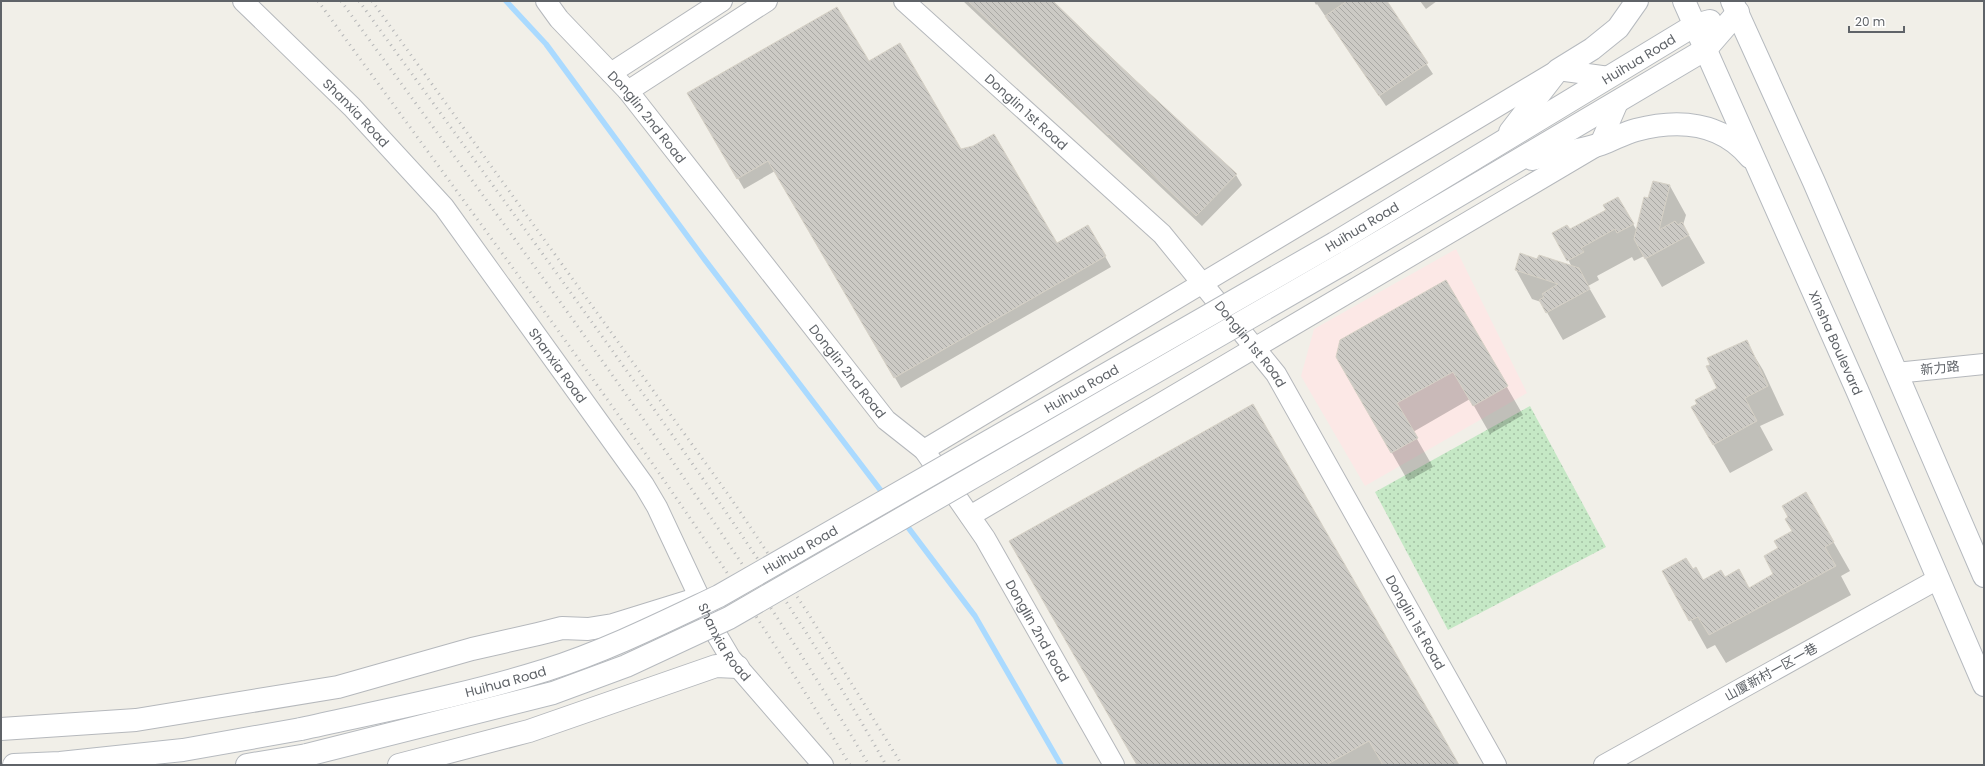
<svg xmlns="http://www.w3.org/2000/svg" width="1985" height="766" viewBox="0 0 1985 766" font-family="Poppins,'Noto Sans SC',sans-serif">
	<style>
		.medical { fill: #fce8e6 }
		.garden { fill: url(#garden-dots) }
		.shadow { fill: #0003 }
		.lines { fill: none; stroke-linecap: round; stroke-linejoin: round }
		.stream { stroke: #aadaff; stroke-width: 5.5 }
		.building { fill: url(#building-back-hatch); stroke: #d6d1c6 }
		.minor-casing { stroke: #b5b8bc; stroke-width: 22 }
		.tertiary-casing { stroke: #b5b8bc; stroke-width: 24 }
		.secondary-casing { stroke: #b6babf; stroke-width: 24 }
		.minor { stroke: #fff; stroke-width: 20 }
		.tertiary { stroke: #fff; stroke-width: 22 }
		.secondary { stroke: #fff; stroke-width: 22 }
		.rail { stroke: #b6b7b8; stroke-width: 3; stroke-dasharray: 1 5; stroke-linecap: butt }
		.secondary-bridge-casing { stroke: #b6babf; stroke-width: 24; stroke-linecap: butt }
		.secondary-bridge { stroke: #fff; stroke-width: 22 }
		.labels { text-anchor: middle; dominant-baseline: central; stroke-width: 3.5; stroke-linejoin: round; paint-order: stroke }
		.street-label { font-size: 13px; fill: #5f6368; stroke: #fff }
	</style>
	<defs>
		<pattern id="garden-dots" width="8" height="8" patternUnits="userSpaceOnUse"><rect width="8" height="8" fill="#c5e8c5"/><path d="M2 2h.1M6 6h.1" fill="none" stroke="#a3c0a4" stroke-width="1.8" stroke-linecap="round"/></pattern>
		<pattern id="building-back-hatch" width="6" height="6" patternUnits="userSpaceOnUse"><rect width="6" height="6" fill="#cccac5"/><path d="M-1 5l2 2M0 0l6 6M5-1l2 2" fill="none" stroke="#a9a8a4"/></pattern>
	</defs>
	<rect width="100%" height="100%" fill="#f1efe8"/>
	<path class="medical" d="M1456,249L1527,393L1365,486L1301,376L1314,329Z"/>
	<path class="garden" d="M1530,406L1606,547L1448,630L1375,492Z"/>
	<path class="shadow" d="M963,1H1052L1236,175L1242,185L1202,226Z
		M1314,1H1385L1433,74L1386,106L1317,4L1316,5Z
		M1420,1H1437L1426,9Z
		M868,63L1057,244L1088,226L1111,267L901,388L775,171L744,189L689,94Z
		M1670,186L1686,215L1683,225L1705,263L1662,287L1644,256L1634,261L1632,257L1597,276L1599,280L1588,286L1606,317L1563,340L1541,302L1532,299L1516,270L1521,255L1572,267L1554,233L1569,231L1607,210L1618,198L1637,231L1649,200Z
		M1446,281L1523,415L1490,434L1470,399L1413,432L1433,467L1408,481L1337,357Z
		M1746,342L1763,370L1784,415L1760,426L1773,450L1730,473L1692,408L1718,389Z
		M1822,522L1850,571L1841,576L1851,595L1726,663L1715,645L1707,649L1663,571L1693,570L1703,581L1725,579L1749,589L1775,575Z
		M1011,541L1458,765H1138Z"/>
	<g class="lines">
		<path class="stream" d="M506,1L546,44L705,260L885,496
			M904,522L975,616L1061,765"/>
	</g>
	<path class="building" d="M968,1H1053L1124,70L1237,174L1196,216L1109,134L1108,135Z
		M1347,1H1387L1428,63L1379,96L1325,16Z
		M837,7L869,61L900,43L961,149L973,146L994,134L1057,243L1088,225L1106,256L894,378L768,161L737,179L687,93Z
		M1653,181L1670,185L1659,230L1675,221L1678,225L1682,222L1689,235L1645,259L1634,239L1644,197L1648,198Z
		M1618,197L1634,224L1617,233L1615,229L1581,248L1584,252L1567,261L1552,233L1567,225L1570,229L1606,210L1603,205Z
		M1520,253L1537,259L1539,255L1579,268L1590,289L1546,313L1539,300L1544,297L1542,294L1558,284L1515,270Z
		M1446,280L1508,386L1473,406L1453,372L1397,403L1418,438L1391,453L1336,357L1340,340Z
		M1747,340L1768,386L1745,398L1757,421L1713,445L1691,407L1697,404L1695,400L1717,388L1706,366L1710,365L1707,358Z
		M1253,404L1440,731L1459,765H1383L1369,741L1326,765H1137L1071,650L1009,541Z
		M1806,492L1834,542L1825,547L1836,566L1709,635L1698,617L1689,621L1662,571L1686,558L1693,569L1696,567L1703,580L1721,570L1725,577L1739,569L1749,588L1773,574L1764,556L1778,548L1774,541L1792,531L1785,519L1788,517L1782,506Z"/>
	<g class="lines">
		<defs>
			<g id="minor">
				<path id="s1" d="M243,1L352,107L444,207L644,485L657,507L718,637L731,659L823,765"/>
				<path id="s2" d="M546,1L559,19L628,91L886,420L924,450L985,538L1114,765"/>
				<path id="s3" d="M904,1L1162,234L1276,374L1496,765"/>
				<path d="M611,73L722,1"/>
				<path d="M628,91L767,1"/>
				<path d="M1896,373L1984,364"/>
				<path d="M924,450L1558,70L1609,77"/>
				<path d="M970,516L1600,144L1619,100"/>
				<path d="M1604,765L1938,579"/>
			</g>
			<path id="tertiary" d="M1,729L136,720L338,687L472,649L538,634L562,628L588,629L613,625L700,598
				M399,765L529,731L716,666L738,667"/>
			<g id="secondary">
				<path id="s4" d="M1684,1L1857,390L1984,685"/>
				<path d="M1732,1L1814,182L1984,576"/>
				<path d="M1510,132L1558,70L1592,49L1618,28L1637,1"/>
				<path d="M1532,159C1555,154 1580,151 1601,144C1613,140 1624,133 1636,130C1678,119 1721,122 1750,157"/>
				<path id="s5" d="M1335,243L1695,25L1710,21"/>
				<path d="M1346,262L1706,49L1738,12"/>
				<path d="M14,765L60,763L183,750L301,729"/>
				<path d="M247,765L307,755"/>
			</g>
		</defs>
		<use href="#minor" class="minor-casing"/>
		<use href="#tertiary" class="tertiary-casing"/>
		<use href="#secondary" class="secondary-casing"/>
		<use href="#minor" class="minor"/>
		<use href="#tertiary" class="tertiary"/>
		<use href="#secondary" class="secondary"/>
		<path class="rail" d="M318,1C500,252 689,500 850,765
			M341,1C523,251 710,499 869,765
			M359,1C464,146 570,290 673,436C748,543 822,651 886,765
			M372,1L730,497L806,610L902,765"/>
		<defs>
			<g id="secondary-bridge">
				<path id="s6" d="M301,729C382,711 466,695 546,670C606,651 662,623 719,596L1335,243"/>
				<path d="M307,755L553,693L626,666L729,618L1346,262"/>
			</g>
		</defs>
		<use href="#secondary-bridge" class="secondary-bridge-casing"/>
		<use href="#secondary-bridge" class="secondary-bridge"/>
	</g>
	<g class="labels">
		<g class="street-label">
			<text stroke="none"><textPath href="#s5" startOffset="355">Huihua Road</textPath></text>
			<text stroke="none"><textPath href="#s3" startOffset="165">Donglin 1st Road</textPath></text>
			<text stroke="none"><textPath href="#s1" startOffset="159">Shanxia Road</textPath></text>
			<text stroke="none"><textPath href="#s2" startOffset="154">Donglin 2nd Road</textPath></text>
			<text transform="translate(1362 227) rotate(-31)">Huihua Road</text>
			<text stroke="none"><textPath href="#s4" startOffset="374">Xinsha Boulevard</textPath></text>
			<text stroke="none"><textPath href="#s3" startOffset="489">Donglin 1st Road</textPath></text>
			<text stroke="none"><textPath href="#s1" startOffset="483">Shanxia Road</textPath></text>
			<text transform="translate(1940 368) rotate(-6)">新力路</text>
			<text stroke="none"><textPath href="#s2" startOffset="478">Donglin 2nd Road</textPath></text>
			<text stroke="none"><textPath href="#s6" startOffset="858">Huihua Road</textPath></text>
			<text stroke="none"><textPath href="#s6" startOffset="534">Huihua Road</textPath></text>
			<text stroke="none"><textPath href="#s3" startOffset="813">Donglin 1st Road</textPath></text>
			<text stroke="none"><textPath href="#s2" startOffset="802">Donglin 2nd Road</textPath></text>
			<text stroke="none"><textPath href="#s1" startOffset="807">Shanxia Road</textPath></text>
			<text transform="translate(1771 672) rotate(-29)">山厦新村一区一巷</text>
			<text stroke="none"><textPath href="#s6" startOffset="210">Huihua Road</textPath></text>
		</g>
	</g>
	<rect width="1985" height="766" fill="none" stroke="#5f6368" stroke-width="4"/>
	<path d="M1849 26v6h55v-6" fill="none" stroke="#5f6368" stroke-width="2"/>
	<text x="1855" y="26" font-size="12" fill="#5f6368" stroke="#ffffff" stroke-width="3" paint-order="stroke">20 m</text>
</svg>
